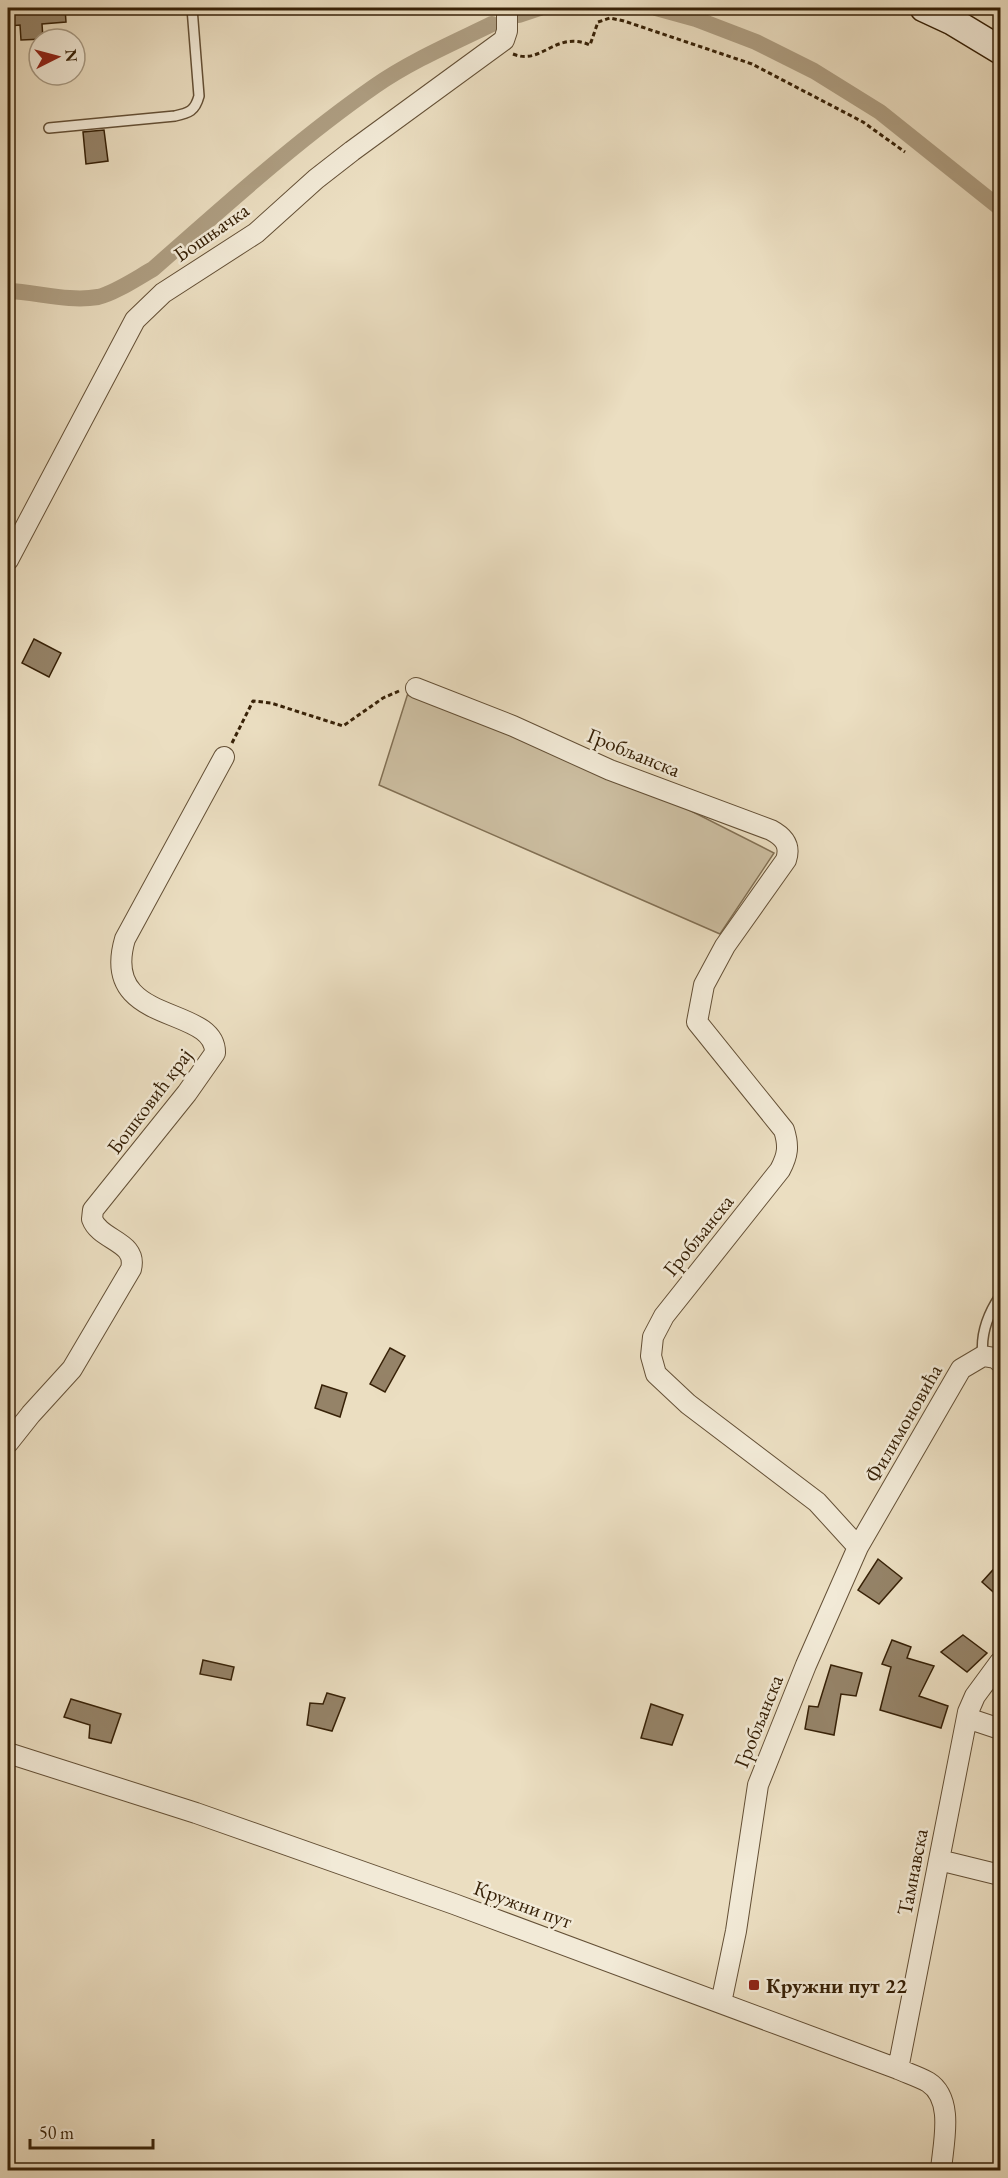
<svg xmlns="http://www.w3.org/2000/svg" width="1008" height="2178" viewBox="0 0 1008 2178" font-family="'EB Garamond',serif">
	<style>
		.green { fill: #ccbea1; stroke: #827054; stroke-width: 1.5 }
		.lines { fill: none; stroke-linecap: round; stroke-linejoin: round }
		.canal { stroke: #ae9e82; stroke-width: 16 }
		.building { fill: #958368; stroke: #372107; stroke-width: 1.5 }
		.lane-casing { stroke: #645036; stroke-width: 12 }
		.street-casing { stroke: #645036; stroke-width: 22 }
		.secondary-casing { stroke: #372107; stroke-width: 30 }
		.path { stroke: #372107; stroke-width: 3; stroke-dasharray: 4.5 3; stroke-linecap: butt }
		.lane { stroke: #f2ead7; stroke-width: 9 }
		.street { stroke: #f2ead7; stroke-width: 20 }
		.secondary { stroke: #f2ead7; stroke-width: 27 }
		.poi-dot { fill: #8f2418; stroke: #f2ead7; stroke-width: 2 }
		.labels { text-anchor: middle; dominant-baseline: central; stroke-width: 5; stroke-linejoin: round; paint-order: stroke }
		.street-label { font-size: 21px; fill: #372107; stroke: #f2ead7 }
		.poi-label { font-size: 21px; font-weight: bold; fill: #372107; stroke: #f2ead7; text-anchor: start }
	</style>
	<rect width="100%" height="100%" fill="#ebdec1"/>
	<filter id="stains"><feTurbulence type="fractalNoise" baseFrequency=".00333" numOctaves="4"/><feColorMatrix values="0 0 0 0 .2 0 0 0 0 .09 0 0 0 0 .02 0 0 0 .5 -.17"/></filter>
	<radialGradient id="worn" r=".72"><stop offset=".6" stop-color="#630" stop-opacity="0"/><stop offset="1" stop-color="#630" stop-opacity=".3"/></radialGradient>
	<path class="green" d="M408,693L610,770L774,853L720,934L379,785Z"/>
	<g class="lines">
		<path class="canal" d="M656,8L696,19L756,42L814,71L880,112L1000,208
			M519,15L540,8
			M8,291C37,292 68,302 98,297C115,293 137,278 153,269C225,206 296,141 375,86C411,61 453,43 492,24"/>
	</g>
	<path class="building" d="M8,8H65L66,22L42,24L43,39L21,40L20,25L9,26Z
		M104,130L108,161L86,164L83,132Z
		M34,639L61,653L49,677L22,663Z
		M390,1348L405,1356L385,1392L370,1384Z
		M322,1385L347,1393L340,1417L315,1408Z
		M878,1559L902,1578L879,1604L858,1590Z
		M1000,1562V1598L982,1582Z
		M963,1635L987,1653L967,1672L941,1652Z
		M892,1640L911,1647L907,1658L934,1666L919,1696L948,1706L941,1728L880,1710L891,1667L882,1664Z
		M203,1660L234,1667L231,1680L200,1674Z
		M831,1665L862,1673L856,1696L841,1694L834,1735L805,1729L809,1706L818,1707Z
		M327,1693L345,1698L332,1731L307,1725L310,1703L323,1704Z
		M71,1699L121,1714L111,1743L89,1738L90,1725L64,1717Z
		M651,1704L683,1715L672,1745L641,1738Z"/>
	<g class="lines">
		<defs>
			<path id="lane" d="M49,128L175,116C189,113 195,111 199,96L192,8
				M983,1356C980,1333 988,1314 1000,1296"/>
			<path id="street" d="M8,560L135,320L163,293L256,233L316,179L352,151L504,40L507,31V8
				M416,688L513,726L610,770L771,830C784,837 791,845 786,860L725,946L704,985L697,1022L784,1130C789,1146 788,1155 780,1170L664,1316L653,1337L651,1356L656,1374L688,1404L817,1502L858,1547
				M8,1443L31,1414L72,1369L131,1269C138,1241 100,1241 92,1219L93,1210L187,1093L215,1053C216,1004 99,1027 125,939L224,757
				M967,1718L1000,1729
				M8,1753L196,1813L454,1904L898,2069C907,2073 919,2077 928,2082C955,2099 943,2144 941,2170
				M939,1860L1000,1875
				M721,2003L736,1931L758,1785L806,1665L858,1547L961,1369L983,1356L995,1358L1000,1362
				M898,2069L968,1712L975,1696L1000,1662"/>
			<path id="secondary" d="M924,8L952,21L1000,50"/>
		</defs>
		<use href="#lane" class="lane-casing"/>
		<use href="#street" class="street-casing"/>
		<use href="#secondary" class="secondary-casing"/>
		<path class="path" d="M513,54C542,66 555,30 590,45L598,22L610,18L624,21L752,64L863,122L905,152
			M232,743L253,701L271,703L343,726L383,698L399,691"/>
		<use href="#lane" class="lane"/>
		<use href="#street" class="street"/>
		<use href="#secondary" class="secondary"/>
	</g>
	<rect class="poi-dot" x="748" y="1979" width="12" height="12" rx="3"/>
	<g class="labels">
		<g class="street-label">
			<text transform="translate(211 232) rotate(-35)">Бошњачка</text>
			<text transform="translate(634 752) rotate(22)">Гробљанска</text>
			<text transform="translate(149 1101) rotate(-53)">Бошковић крај</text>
			<text transform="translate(698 1235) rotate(-51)">Гробљанска</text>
			<text transform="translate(903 1423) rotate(-60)">Филимоновића</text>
			<text transform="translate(758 1721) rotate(-68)">Гробљанска</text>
			<text transform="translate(912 1872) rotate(-79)">Тамнавска</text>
			<text transform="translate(523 1904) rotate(20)">Кружни пут</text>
		</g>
		<g class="poi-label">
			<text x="766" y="1985">Кружни пут 22</text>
		</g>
	</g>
	<rect width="1008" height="2178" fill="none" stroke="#ebdec1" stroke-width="30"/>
	<rect x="9" y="9" width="990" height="2160" fill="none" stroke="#372107" stroke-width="3"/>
	<rect x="15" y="15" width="978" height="2148" fill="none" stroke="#372107" stroke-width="1.5"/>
	<g transform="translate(57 57) rotate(84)"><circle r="28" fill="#f2ead7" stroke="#a79a84" stroke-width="1.5"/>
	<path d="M0-4.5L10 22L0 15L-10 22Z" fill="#8f2418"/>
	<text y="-9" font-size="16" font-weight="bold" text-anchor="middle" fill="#372107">N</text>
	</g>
	<path d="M30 2139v9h123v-9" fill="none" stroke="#372107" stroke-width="3"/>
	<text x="39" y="2139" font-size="18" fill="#372107" stroke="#f2ead7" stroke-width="4.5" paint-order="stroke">50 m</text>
	<rect width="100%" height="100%" filter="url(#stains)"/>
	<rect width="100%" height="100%" fill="url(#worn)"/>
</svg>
